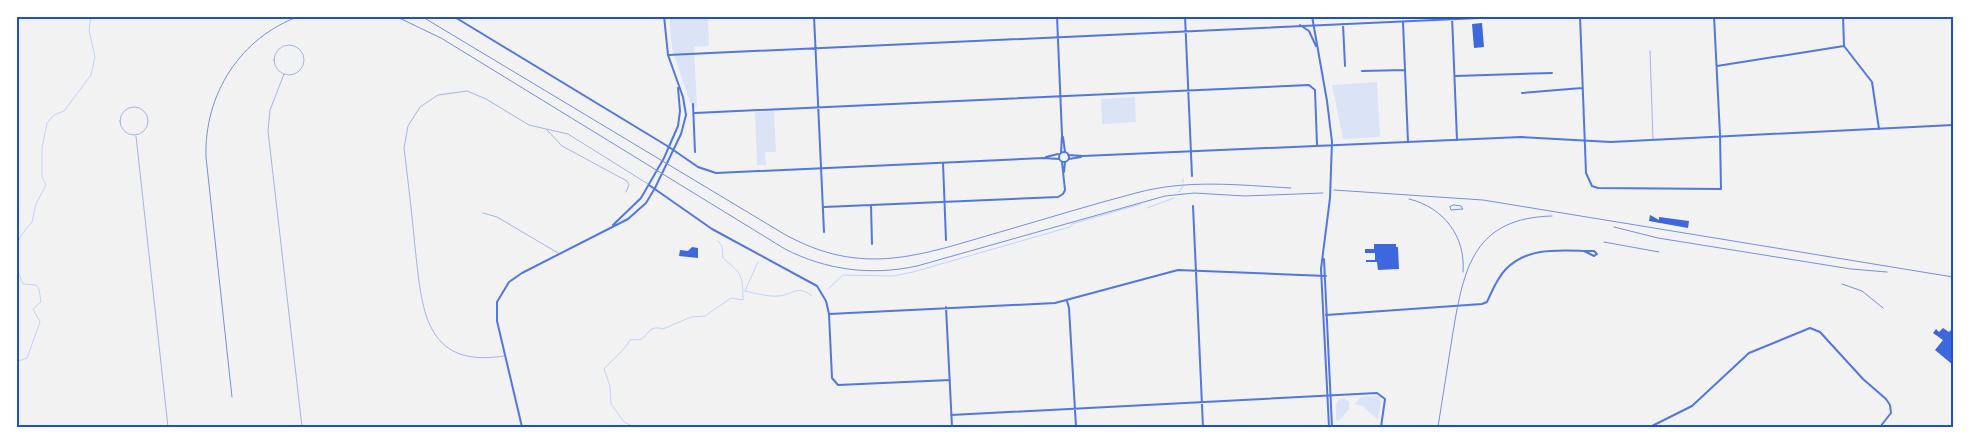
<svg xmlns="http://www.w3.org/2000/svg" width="1969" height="443" viewBox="0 0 1969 443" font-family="'Alegreya Sans',sans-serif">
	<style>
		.green { fill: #dbe4f7 }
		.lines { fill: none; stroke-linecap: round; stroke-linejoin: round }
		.stream { stroke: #bfd3fe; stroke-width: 1 }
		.building { fill: #3d67dc }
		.service { stroke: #5277de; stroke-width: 0.5 }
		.minor { stroke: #5277de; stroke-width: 2 }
		.tertiary { stroke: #5277de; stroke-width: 2 }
		.rail { stroke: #7290e2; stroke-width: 1 }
		.neatline { fill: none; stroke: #1d4ed8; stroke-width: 2 }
	</style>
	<rect width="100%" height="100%" fill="#f2f2f2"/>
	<path class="green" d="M669,16H708L709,46L694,47L697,107L692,108L672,49Z
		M1377,82L1380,137L1343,139L1332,85Z
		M1135,97L1136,122L1102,124L1101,99Z
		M774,111L776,152H765L766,165H757L755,112Z
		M1379,396L1381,402L1378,420L1363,406L1355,404L1360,397Z
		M1344,398L1349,402V409L1339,421L1336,419C1336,409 1333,400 1344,398Z"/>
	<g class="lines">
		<path class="stream" d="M1183,179V182
			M1179,192L1183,186
			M1147,208L1174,198
			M16,245L22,234L32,222L36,204L46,185L42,177V148L47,123L54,115L64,111L91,75L95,57L89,30L91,16
			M16,266L23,284L36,285L39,289L41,302L33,309L40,322L27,358L16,362
			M828,289L843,275L893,276L913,272L1070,227L1072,224L1141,204
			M745,291C754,293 769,297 778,296C793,295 797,284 812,296
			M745,291L758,262
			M634,427L624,422L611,404L610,386L604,369C613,359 624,351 630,340C633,339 636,340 638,340C649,338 647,324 663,329L691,317L705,316L731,298L743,300C743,273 741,274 723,258L722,246L718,241"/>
	</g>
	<path class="building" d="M1482,23L1484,47L1474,48L1472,24Z
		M1650,215L1659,220V217L1689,221L1688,228L1649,221Z
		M1374,244H1396V247H1398L1399,269L1378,270L1377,262H1366V260H1375V253H1365V249H1374Z
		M692,247L698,248V258L679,256L680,250L688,251Z
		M1943,328L1949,332L1953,328V365L1935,350L1943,340L1933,333L1936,329L1939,332Z"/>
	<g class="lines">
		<path class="service" d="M274 60a15 15 0 1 1 30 0a15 15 0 1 1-30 0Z
			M1650,51L1653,139
			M284,74L270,110L268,131L302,427
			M120 121a14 14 0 1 1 28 0a14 14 0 1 1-28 0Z
			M547,130L562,146L627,181L629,185L626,192
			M136,136L168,427
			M483,213L497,217L558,253
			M504,356C423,369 422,307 415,247C412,214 408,181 404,148L408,126L420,107L438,95L467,91L486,99L529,125L568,134L648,184"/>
		<path class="minor" d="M453,16L669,147
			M814,16L824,232
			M1057,16L1062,135L1061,153
			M1185,16L1192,176
			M1452,16L1457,140
			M1580,16L1586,173L1592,186L1598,188L1721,189L1720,135
			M1843,16L1844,46L1872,82L1879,129
			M1403,22L1408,142
			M1343,24L1345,66
			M668,55L1523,16
			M1717,66L1844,46
			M1362,71L1405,70
			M1455,76L1552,73
			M1522,93L1582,88
			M693,104L695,152
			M695,113L1309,85L1315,90L1317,145
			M1063,137L1065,152
			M943,163L946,240
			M1064,172L1065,162
			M649,185L712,229L817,286L826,301L829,314L832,378L838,385L950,380
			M871,205L872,244
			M1193,206L1203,427
			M824,207L1058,197L1063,194L1065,190L1062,162
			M1067,301L1069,308L1076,427
			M946,307L952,427
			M829,314L1055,303L1178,270L1326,276
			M1326,315L1482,304L1487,302C1492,291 1497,278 1506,269C1529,245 1565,251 1594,251L1597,254L1594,256L1584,251
			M951,415L1377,393L1385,399L1381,427
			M1650,427L1692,406L1749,353L1810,328L1820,332L1863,379L1886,399L1890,405L1891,413L1880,427"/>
		<path class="tertiary" d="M1312,16L1327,101L1332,142L1330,198L1321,269L1329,427
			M1714,16L1720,135
			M1300,25L1309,31L1316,46
			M669,147L698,167L716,173L1043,158L1059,159
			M1059 157a5 5 0 1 1 10 0a5 5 0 1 1-10 0Z
			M1068,155L1083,156L1521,137L1611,142L1953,125
			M1046,157L1058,154
			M1069,159L1081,157
			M613,225L641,198L664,158L678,126L680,111L678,88
			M1324,259L1332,427
			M522,427L497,321V302L509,282L522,273L628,219L646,203L655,188L681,134L686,115L683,97L668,55L664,16"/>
		<path class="rail" d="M395,16L441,38L785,249C826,270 871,276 917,266L1165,196L1194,193L1245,196L1323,193
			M421,16L784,234C863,278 920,255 1000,232C1045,219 1090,205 1136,193C1187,179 1238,185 1291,188
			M1334,190L1483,200L1953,277
			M1409,199C1443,207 1466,236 1463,272
			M1454,205L1461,206L1463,209L1451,210L1450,207Z
			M1614,227L1658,238L1851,269L1887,272
			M1604,242L1659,252
			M1842,284L1862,291L1883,308
			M232,397L206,157C204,95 240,37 300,16
			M1438,427C1443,395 1448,364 1453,332C1464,267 1474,218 1552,216"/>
	</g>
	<rect width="1969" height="443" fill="none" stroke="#ffffff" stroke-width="35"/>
	<rect x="18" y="18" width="1934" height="408" class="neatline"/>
</svg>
